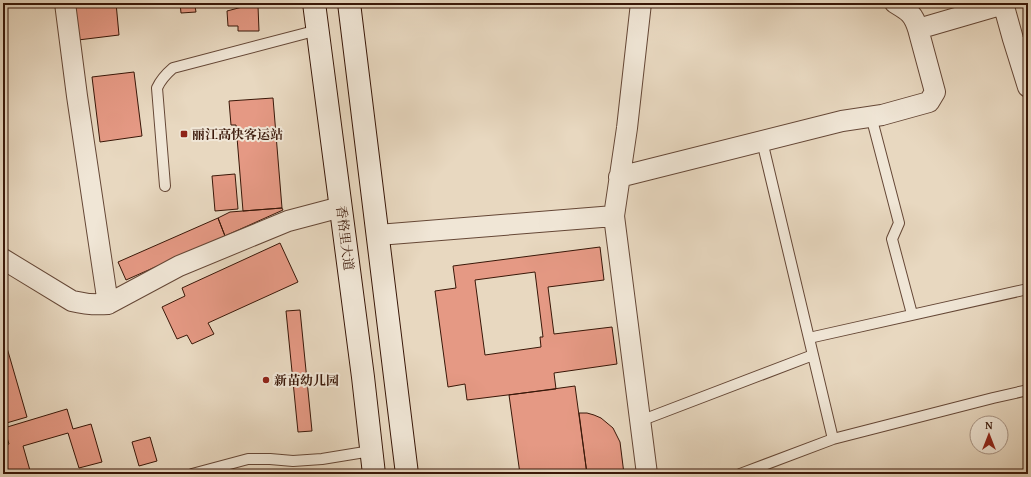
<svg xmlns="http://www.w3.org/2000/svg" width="1031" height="477" viewBox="0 0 1031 477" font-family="'Gentium Book Plus','Noto Serif SC',serif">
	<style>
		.building { fill: #e59984; stroke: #391708; fill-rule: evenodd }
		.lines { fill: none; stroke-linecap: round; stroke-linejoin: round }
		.lane-casing { stroke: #654736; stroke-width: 12 }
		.street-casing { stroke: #654736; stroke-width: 22 }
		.secondary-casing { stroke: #391708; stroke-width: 24 }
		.lane { stroke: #f0e6d6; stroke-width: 10 }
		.street { stroke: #f0e6d6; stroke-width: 20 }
		.secondary { stroke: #f0e6d6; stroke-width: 22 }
		.poi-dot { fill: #8f2418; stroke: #f0e6d6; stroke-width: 1.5 }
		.labels { text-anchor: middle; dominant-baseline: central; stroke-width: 4; stroke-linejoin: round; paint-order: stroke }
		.poi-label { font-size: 13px; font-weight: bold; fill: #391708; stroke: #f0e6d6; text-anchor: start }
		.street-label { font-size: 13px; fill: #391708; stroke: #f0e6d6 }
	</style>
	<rect width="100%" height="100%" fill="#e8d8c0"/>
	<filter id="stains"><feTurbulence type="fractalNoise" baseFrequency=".005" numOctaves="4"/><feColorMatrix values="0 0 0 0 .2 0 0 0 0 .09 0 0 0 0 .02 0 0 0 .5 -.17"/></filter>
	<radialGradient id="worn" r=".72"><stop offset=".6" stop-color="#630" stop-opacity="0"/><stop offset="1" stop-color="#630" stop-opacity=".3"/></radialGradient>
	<path class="building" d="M74,3H116L119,35L78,40Z
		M180,3H224L195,6L196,12L181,13Z
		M246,6H258L259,31H238V26H228L227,11Z
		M134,72L142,136L100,142L92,77Z
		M273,98L282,208L243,211L236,125H231L229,101Z
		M235,174L238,209L215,211L212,176Z
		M282,208L283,210L225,236L218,218L230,212Z
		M218,218L225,236L126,280L118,262Z
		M280,243L298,282L208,323L214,334L192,344L187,335L177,339L162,307L185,296L182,288Z
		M600,247L604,280L548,287L554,334L612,327L617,364L554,373L556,389L467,400L465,384L448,387L435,291L456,288L453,266ZM535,272L543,337H540L541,347L485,355L475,280Z
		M300,310L312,431L298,432L286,311Z
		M3,334L27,417L3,424Z
		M575,386L587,474H520L509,395Z
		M67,409L73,429L91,424L102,462L79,468L68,433L23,446L31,474H3V446L9,444L4,428Z
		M579,413H587L594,415L601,418L613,428L620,442L624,474H587Z
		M150,437L157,461L139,466L132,442Z
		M113,471L114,474H101Z"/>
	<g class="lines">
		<defs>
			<path id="lane" d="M871,116L899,223L892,239L912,314
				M762,141L833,439
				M165,186L157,88C161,79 166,74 173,68L318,30
				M809,338L1028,289
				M640,421L813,355
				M192,474L248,459H270L293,461L322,459L371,451
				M740,474L833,439L993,398L1028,390"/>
			<path id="street" d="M65,3L77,96L108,304
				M641,3L627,128L614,216L647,474
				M895,3C908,11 913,13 918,29
				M1003,3L1013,39L1028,87
				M619,177L842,121L882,115L929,102L935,92L918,29L1004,4
				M378,235L614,216
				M3,259L72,301C84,304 95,305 108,304L179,266L288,221L341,207"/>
			<path id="secondary" d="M314,3L363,377L374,474
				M349,3L407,474"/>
		</defs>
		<use href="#lane" class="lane-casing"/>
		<use href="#street" class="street-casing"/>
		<use href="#secondary" class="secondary-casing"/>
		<use href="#lane" class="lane"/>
		<use href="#street" class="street"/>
		<use href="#secondary" class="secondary"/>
	</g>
	<g class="poi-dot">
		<rect x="180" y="130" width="8" height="8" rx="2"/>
		<circle cx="266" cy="380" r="4"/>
	</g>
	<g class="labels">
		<g class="poi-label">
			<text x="192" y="134">丽江高快客运站</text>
			<text x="274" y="380">新苗幼儿园</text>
		</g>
		<g class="street-label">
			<text transform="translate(345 238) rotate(83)">香格里大道</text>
		</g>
	</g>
	<rect width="1031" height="477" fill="none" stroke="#e8d8c0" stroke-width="16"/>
	<rect x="4" y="4" width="1023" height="469" fill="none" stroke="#391708" stroke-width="2"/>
	<rect x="8" y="8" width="1015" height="461" fill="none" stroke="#391708"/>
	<g transform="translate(989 435)"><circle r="19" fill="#f0e6d6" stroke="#a79384"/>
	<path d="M0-3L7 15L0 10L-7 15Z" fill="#8f2418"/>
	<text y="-6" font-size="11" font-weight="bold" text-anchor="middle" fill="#391708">N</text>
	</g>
	<rect width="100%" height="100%" filter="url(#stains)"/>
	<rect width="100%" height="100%" fill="url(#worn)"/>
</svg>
